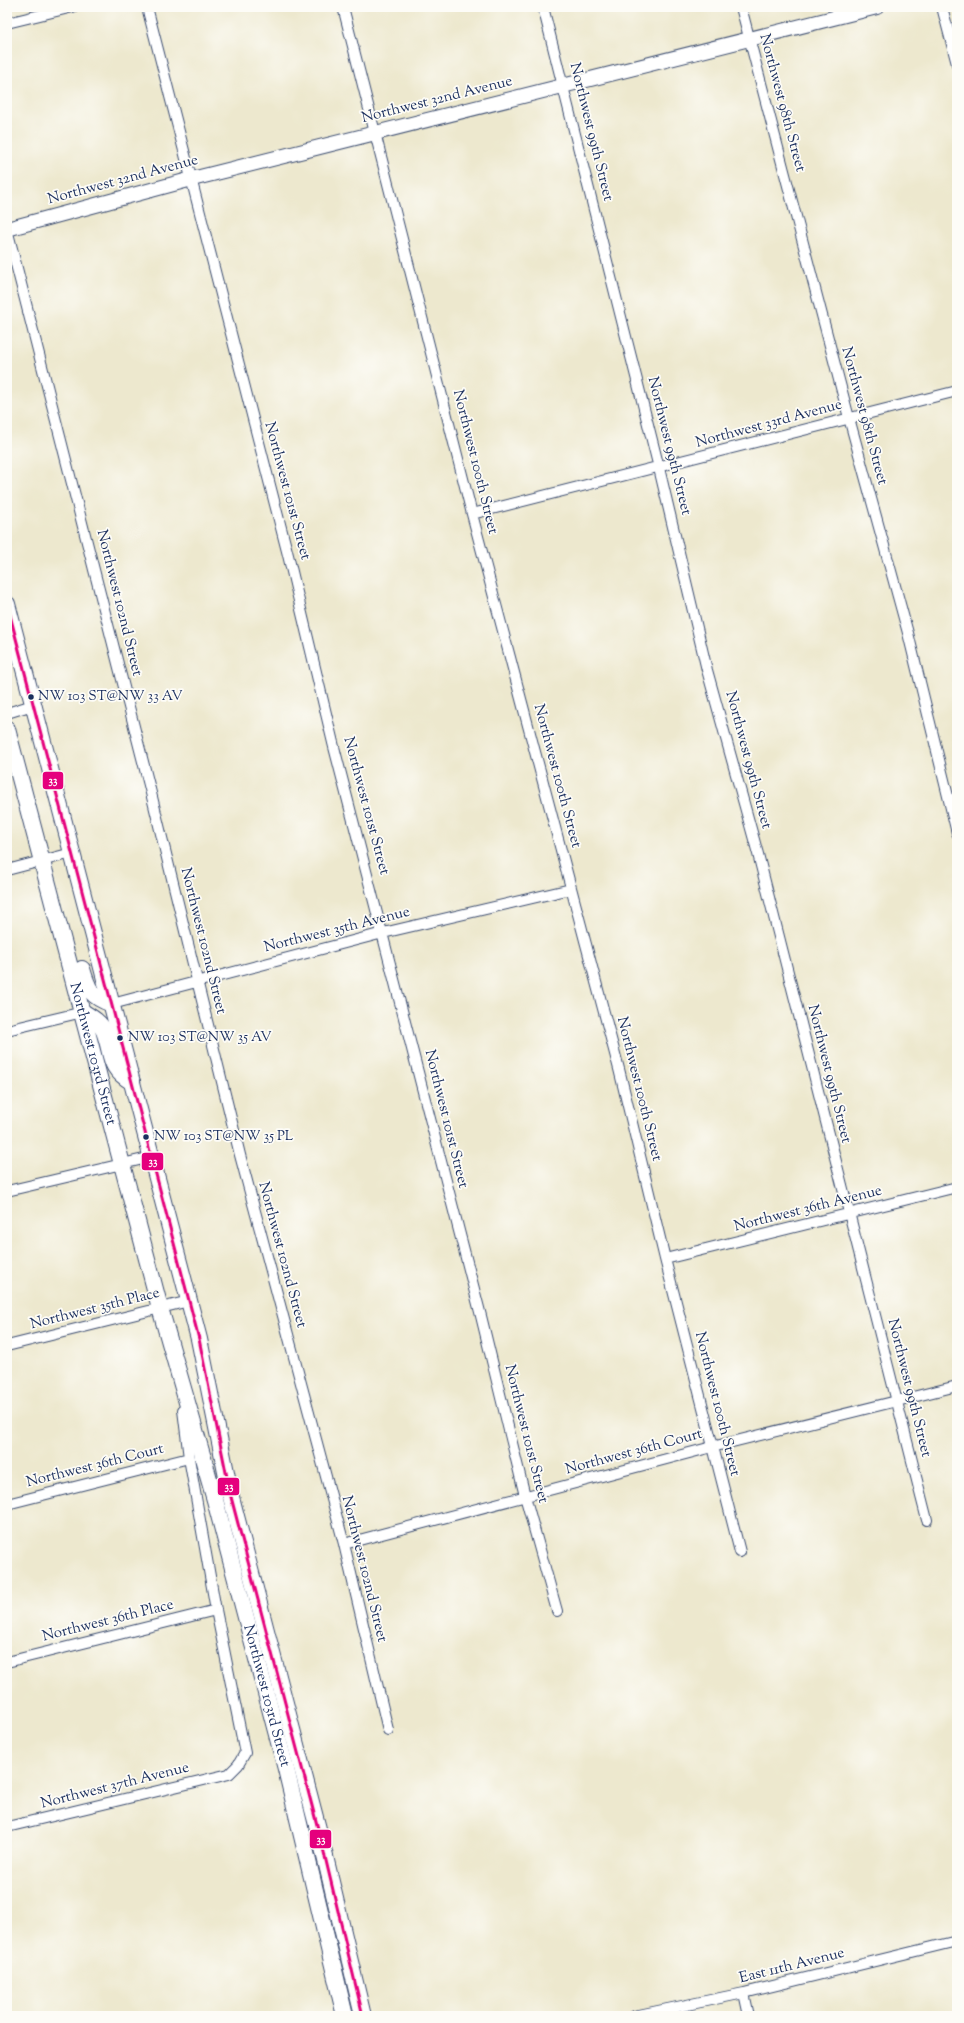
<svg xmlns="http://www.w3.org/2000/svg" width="964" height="2023" viewBox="0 0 964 2023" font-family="'Sorts Mill Goudy',serif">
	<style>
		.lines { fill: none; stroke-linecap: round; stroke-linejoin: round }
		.minor-casing { stroke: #3a4b6f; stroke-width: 12 }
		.secondary-casing { stroke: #3a4b6f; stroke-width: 16 }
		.primary-casing { stroke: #3a4b6f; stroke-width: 18 }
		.minor { stroke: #fff; stroke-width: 10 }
		.secondary { stroke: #fff; stroke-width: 14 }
		.primary { stroke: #fff; stroke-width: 16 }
		.bus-1-casing { stroke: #fdfcf7; stroke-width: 6 }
		.bus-1 { stroke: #e5007d; stroke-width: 3 }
		.bus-dot { fill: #1b2f5e; stroke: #fdfcf7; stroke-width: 1.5 }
		.labels { text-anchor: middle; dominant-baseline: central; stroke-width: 3.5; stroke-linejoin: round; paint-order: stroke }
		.bus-label { font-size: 14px; fill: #1b2f5e; stroke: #fdfcf7; text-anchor: start }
		.street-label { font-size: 15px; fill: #1b2f5e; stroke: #fdfcf7 }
		.line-badge { stroke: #fdfcf7; stroke-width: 1.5 }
		.badge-label { font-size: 11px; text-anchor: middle; font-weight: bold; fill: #fff }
	</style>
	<rect width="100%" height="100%" fill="#fdfcf7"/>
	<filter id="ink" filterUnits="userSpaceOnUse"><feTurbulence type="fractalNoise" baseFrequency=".025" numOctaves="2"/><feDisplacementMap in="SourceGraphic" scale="8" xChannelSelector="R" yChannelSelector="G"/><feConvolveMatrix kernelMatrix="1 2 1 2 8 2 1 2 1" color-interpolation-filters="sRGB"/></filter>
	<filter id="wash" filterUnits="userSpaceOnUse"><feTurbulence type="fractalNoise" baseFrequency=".012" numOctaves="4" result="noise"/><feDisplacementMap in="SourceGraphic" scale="16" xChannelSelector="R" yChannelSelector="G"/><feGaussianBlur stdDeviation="0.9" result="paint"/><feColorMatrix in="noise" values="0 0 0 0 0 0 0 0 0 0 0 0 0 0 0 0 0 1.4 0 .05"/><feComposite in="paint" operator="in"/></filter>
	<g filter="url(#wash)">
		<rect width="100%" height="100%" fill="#ede8ce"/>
	</g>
	<g filter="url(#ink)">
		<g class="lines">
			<defs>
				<path id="minor" d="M147,7L288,555L334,747L481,1316L525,1496L557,1611
					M343,7L472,514L619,1069L665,1259L740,1552
					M543,7L659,468L707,670L758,854L927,1520
					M741,7L849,418L908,633L957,833
					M942,7L957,64
					M7,23L73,7
					M7,229L151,793L240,1155L344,1544L388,1730
					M472,514L957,391
					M7,713L33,705
					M7,870L72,853
					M112,1004L383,933L571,889
					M7,1030L83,1012
					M7,1191L152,1157
					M665,1259L957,1187
					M7,1346L189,1301
					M7,1504L189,1458
					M344,1544L712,1447L957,1386
					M7,1662L216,1610
					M7,1827L229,1774L238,1765L245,1753L216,1610L189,1458L183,1410
					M744,1993L749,2016
					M634,2016L744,1993L957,1941"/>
				<path id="secondary" d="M7,229L192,179L877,7"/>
				<g id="primary">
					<path d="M7,604L199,1339L231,1497L322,1844L363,2016"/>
					<path id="s1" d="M7,729L160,1308L215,1500L286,1769L345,2016"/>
					<path d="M82,969C88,990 91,997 112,1004"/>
					<path d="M83,1012C91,1017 100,1022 104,1031C113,1054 107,1068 132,1082"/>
				</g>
			</defs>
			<use href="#minor" class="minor-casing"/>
			<use href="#secondary" class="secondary-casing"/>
			<use href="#primary" class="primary-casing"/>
			<use href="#minor" class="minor"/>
			<use href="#secondary" class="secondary"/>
			<use href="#primary" class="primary"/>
			<defs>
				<path id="bus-1" d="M7,604L199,1339L231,1497L322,1844L363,2016"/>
			</defs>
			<use href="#bus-1" class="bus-1-casing"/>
			<use href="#bus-1" class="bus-1"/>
		</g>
	</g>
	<g class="bus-dot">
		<circle cx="31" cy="697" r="3.5"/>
		<circle cx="120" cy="1038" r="3.5"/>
		<circle cx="146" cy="1137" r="3.5"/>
	</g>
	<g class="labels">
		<g class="bus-label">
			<text x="38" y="697">NW 103 ST@NW 33 AV</text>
			<text x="128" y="1038">NW 103 ST@NW 35 AV</text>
			<text x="154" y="1137">NW 103 ST@NW 35 PL</text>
		</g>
		<g class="street-label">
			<text transform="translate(437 100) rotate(-14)">Northwest 32nd Avenue</text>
			<text transform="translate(782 103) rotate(75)">Northwest 98th Street</text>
			<text transform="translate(591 132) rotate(76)">Northwest 99th Street</text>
			<text transform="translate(123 180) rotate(-15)">Northwest 32nd Avenue</text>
			<text transform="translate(864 416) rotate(75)">Northwest 98th Street</text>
			<text transform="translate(769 424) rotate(-15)">Northwest 33rd Avenue</text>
			<text transform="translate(669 446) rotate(76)">Northwest 99th Street</text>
			<text transform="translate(475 462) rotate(76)">Northwest 100th Street</text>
			<text transform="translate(287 491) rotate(75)">Northwest 101st Street</text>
			<text transform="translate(119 603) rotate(76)">Northwest 102nd Street</text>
			<text transform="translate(748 760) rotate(75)">Northwest 99th Street</text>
			<text transform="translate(557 776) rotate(75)">Northwest 100th Street</text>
			<text transform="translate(366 806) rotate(75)">Northwest 101st Street</text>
			<text transform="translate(337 930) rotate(-14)">Northwest 35th Avenue</text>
			<text transform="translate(203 941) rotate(76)">Northwest 102nd Street</text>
			<text stroke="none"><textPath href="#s1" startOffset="336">Northwest 103rd Street</textPath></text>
			<text transform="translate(829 1074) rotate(76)">Northwest 99th Street</text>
			<text transform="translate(639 1089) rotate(76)">Northwest 100th Street</text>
			<text transform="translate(446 1119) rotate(76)">Northwest 101st Street</text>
			<text transform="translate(808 1209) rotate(-14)">Northwest 36th Avenue</text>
			<text transform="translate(282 1255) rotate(75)">Northwest 102nd Street</text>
			<text transform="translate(95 1309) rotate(-14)">Northwest 35th Place</text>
			<text transform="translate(909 1388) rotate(76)">Northwest 99th Street</text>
			<text transform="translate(717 1404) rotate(76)">Northwest 100th Street</text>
			<text transform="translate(526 1434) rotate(76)">Northwest 101st Street</text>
			<text transform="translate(634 1452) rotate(-15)">Northwest 36th Court</text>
			<text transform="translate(95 1466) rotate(-14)">Northwest 36th Court</text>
			<text transform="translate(364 1569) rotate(76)">Northwest 102nd Street</text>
			<text transform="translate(108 1621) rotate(-14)">Northwest 36th Place</text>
			<text stroke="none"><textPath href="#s1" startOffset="1001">Northwest 103rd Street</textPath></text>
			<text transform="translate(115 1786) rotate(-14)">Northwest 37th Avenue</text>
			<text transform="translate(792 1966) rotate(-14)">East 11th Avenue</text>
		</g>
	</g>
	<g class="line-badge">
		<rect x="42" y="771" width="22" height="19" rx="4" fill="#e5007d"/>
		<rect x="141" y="1152" width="23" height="19" rx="4" fill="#e5007d"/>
		<rect x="217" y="1477" width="23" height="19" rx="4" fill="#e5007d"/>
		<rect x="309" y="1829" width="23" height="20" rx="4" fill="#e5007d"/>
	</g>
	<g class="badge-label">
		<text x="53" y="784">33</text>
		<text x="153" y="1165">33</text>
		<text x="229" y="1490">33</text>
		<text x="321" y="1843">33</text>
	</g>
	<rect width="964" height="2023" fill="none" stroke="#fdfcf7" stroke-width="24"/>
</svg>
